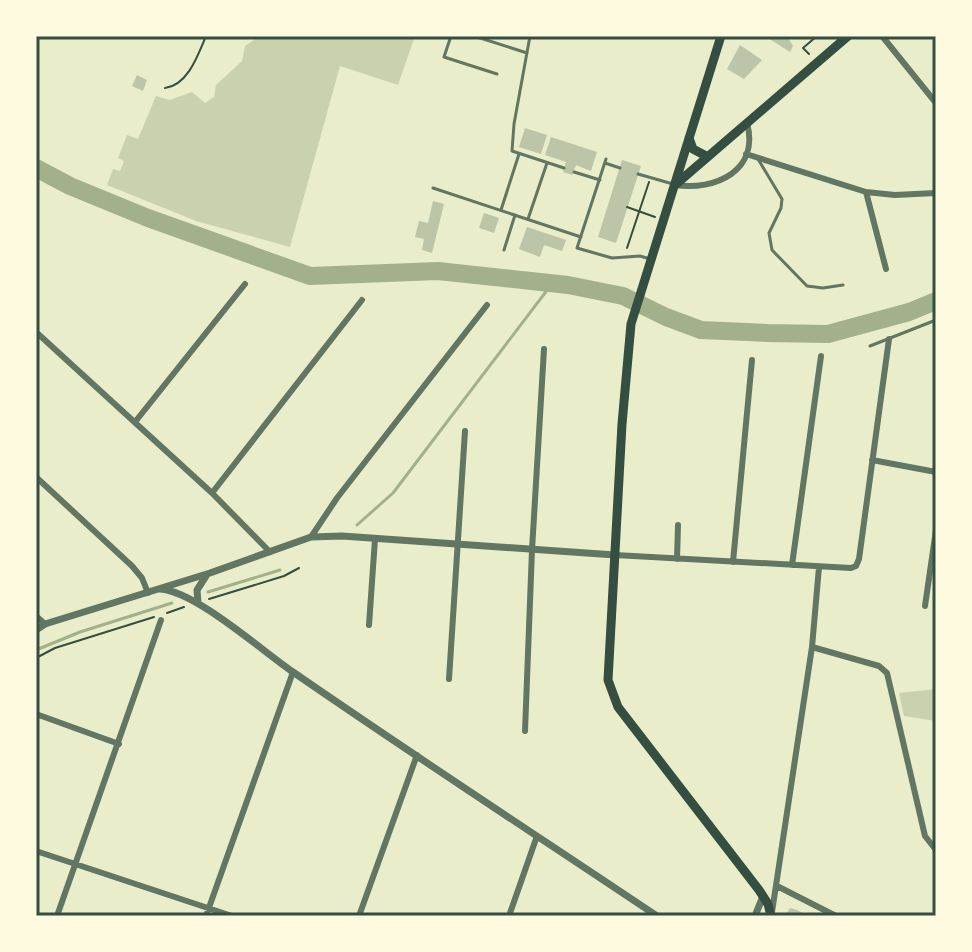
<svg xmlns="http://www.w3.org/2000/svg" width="972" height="952" viewBox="0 0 972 952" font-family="Mulish,sans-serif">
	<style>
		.green { fill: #cad2ad }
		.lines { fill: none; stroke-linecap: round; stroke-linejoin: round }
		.stream { stroke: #a3b18a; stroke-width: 3 }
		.river { stroke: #a3b18a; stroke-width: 18 }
		.building { fill: #bcc5a7 }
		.path { stroke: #344e41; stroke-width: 2 }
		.service { stroke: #617663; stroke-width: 3 }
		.minor { stroke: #617663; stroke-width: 6 }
		.tertiary { stroke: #617663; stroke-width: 7 }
		.primary { stroke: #344e41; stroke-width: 9 }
		.neatline { fill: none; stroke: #344e41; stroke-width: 3 }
	</style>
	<rect width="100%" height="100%" fill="#e9edc9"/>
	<path class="green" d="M260,36H314L317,39L320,36H415L398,85L340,66L290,247L196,221L107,185L113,169L120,171L124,161L118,158L127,135L138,139L156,96L170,100L192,92L205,103L214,97L216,85L242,61L245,46Z
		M936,689V721L904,716L899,693Z"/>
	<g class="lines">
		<path class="stream" d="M357,525L393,493L551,285
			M208,592L280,570
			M36,650L80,632L172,603"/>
		<path class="river" d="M36,168L70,186L148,218L310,276L438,271L568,285L623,296L666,317L701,330L767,333L828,334L909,312L936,301"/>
	</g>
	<path class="building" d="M765,36H787L793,46L790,52Z
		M740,45L762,60L744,79L727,69Z
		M137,75L147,80L143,91L132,86Z
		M525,128L547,135L541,154L519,147Z
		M551,137L597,152L591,171L576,165L572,175L563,172L566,162L545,155Z
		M622,160L641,166L616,243L598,237Z
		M433,201L444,204L432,253L422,250L424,239L415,237L419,221L428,223Z
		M484,213L499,218L494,233L479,228Z
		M527,227L566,240L562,251L544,245L540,257L519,249Z
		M790,908L797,910L808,916H785Z"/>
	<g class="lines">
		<path class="path" d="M809,54L803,48L817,36
			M165,88C188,85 198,55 206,36
			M627,207L655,217
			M627,248L649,182
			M209,599L284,576L299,568
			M167,613L184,607
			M36,658L55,648L154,617"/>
		<path class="service" d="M451,36L444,57L497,74
			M474,36L527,53
			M530,36L514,124L512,151L564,168
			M606,159L577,248L612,258L640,256L650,259
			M758,159L782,199L781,208L769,233L772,250L807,286L823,288L843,285
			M605,163L620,168
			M574,172L600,180
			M638,174L673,184
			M433,188L581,237
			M501,210L519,154
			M528,219L547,163
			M504,250L515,215
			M870,346L936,320"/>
		<path class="minor" d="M882,36L936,103
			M746,154L866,192L895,195L936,193
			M675,185C715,191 760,171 747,123
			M866,192L886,269
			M36,332L212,493L270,552
			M135,422L245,284
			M872,460L936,472
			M36,477L132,566L142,578L148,593
			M212,493L362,300
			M311,537L337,498L487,305
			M615,555L851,568L856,566L859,559L889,339
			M677,559L678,525
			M733,562L752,360
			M792,565L821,356
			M925,606L936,530
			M36,616L45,624
			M369,625L375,539
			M812,647L879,666L887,673L925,836L936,850
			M449,679L465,431
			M36,714L119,744
			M525,731L532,550L544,349
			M36,851L232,916
			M777,886L836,916
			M772,912L812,647L819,567
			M57,916L161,620
			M206,916L293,672
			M359,916L417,755
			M509,916L537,836"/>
		<path class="tertiary" d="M160,589C195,591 261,650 293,672C413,755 536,835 657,916
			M198,603L197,590L206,576
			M36,630L45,624L210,573L311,537L342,536L615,555
			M755,916L763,896"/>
		<path class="primary" d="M721,36L631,324L622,424L608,680L618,707L759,890L768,904L771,916
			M689,138L693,149L708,157
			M675,185L848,36"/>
	</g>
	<rect width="972" height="952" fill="none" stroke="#fefae0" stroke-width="76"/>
	<rect x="38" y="38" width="896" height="876" class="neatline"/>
</svg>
